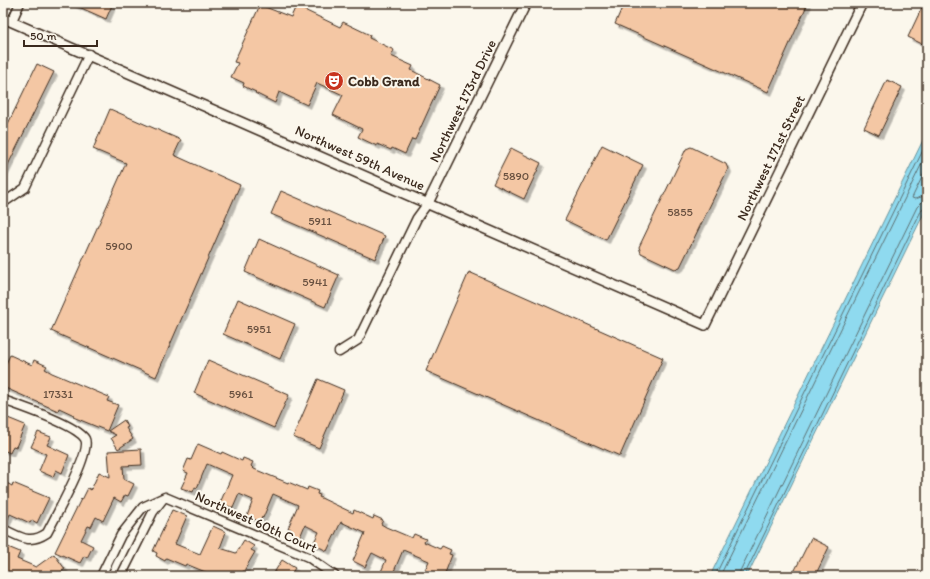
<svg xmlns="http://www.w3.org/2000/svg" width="930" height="579" viewBox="0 0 930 579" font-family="Itim,sans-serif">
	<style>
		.water { fill: #8fdaef; stroke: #6d949b }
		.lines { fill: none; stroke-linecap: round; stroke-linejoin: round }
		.shore { stroke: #5d7072; stroke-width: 1 }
		.building { fill: #f4c7a4; stroke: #3b2a1e; filter: url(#shadow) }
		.minor-casing { stroke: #3b2a1e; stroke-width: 11 }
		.tertiary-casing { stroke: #3b2a1e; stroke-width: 12 }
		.minor { stroke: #fbf7ec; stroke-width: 8 }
		.tertiary { stroke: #fbf7ec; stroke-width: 9 }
		.labels { text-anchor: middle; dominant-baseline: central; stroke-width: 4; stroke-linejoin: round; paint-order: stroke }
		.number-label { font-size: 12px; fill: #695140 }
		.poi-label { font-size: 14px; font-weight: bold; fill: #3b2a1e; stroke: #fbf7ec; text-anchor: start }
		.street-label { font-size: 14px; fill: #3b2a1e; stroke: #fbf7ec }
	</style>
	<defs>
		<filter id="shadow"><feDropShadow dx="3.5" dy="3.5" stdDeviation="0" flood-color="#0004"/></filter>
	</defs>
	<rect width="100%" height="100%" fill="#fbf7ec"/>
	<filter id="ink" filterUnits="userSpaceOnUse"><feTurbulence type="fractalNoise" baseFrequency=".025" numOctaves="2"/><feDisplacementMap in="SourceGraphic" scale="8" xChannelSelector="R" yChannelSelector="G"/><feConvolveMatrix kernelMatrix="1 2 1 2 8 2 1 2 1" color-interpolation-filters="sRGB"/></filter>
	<g filter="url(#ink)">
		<path class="water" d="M927,132V207L747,576H710Z"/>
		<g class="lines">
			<path class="shore" d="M927,167L912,198L915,199L927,195
				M715,576L927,142
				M720,576L927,153
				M739,576L740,571L917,207L922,202L927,201
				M744,576L922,209L927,206"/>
		</g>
		<path class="building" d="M70,3H113L106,19Z
			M624,3H808L768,92L615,24Z
			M924,3H927V33L922,44L908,37Z
			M260,5L291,17L296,6L340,27L343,22L370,35L369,38L394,50L391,56L413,66L411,70L440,85L415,140L412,139L405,154L392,148L391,150L377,144V146L358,137L362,129L333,115L343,95L317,83L307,105L279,92L275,103L255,93L256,92L243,86L244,83L231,77L238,63L234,62Z
			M37,64L54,72L3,175V134Z
			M887,80L902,87L879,135L864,128Z
			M110,109L181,140L174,155L240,185L156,377L51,331L126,163L93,149Z
			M602,145L643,165L606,240L565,220Z
			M691,147L726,164L728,169L680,267L675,269L641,253L639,247L686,149Z
			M511,148L541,163L524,199L493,184Z
			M281,191L385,236L375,259L271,214Z
			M259,239L339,275L325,307L245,272Z
			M469,272L663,358L620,456L426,371Z
			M238,299L295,324L280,359L223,334Z
			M10,355L32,365L34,360L47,366L45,369L52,373L109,397L107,401L118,405L107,431L73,417L74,415L59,408L58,411L3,387V370Z
			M208,360L289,395L274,428L194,393Z
			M318,379L344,390L319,448L293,437Z
			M3,416L25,425L16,447L13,446L10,453L3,450Z
			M124,420L128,427L126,428L133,439L118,449L111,438L116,435L108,431Z
			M38,432L51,437L47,445L69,455L62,473L56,470L53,477L39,471L46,454L31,447Z
			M198,444L221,454L222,452L242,461L243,458L253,462L251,466L254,469L288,483V482L307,490L308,487L318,491L317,494L320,495L319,497L353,513L354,510L373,519L374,516L383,520L381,524L386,527L412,538L414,534L426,539L424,542L440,549L442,546L451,550L449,554L452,555L444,576H422L429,561L403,550L392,576L380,574L386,560L372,553L365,567L353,561L365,533L341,522L327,551L313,544L319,532L305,525L300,537L289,532L291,529L288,528L298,505L273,494L263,518L262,517L260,522L247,516L253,500L239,494L233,508L220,503L232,475L207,464L197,488L195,487L193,492L181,488L188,473L183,471L188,459L191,460Z
			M141,449L142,465L123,466L124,479L134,484L128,496L125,495L121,502L114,498L103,521L96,517L91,527L88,526L81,540L93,546L87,558L84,556L80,563L55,552L81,499L82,500L88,488L91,490L99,472L110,477L108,451Z
			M5,482L12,486L13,483L49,498L37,523L32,520L30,523L10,514L6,524H3V488Z
			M172,510L187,516L175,544L200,554L213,526L226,532L220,548L236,553L244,540L254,546L251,550L255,552L241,576H215L186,564L185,566L166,558L165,561L156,556L157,553L153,551Z
			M811,538L829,547L815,576H792Z
			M3,545L20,552L17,559L36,567L54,554L65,569L56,576H3Z
			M282,560L295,568L290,576H272Z"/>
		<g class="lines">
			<defs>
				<path id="minor" d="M12,21L20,3
					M3,203L25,188L89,54
					M339,352L358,340L417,218L428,203
					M3,400C20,406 77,425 85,439C92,452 55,517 47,533C29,545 21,537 3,529
					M165,497L308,557L335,576
					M101,576L121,535L143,507L165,497
					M121,576L153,512L163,499"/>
				<path id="tertiary" d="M3,18L705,325L862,3
					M428,203L526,3"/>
			</defs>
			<use href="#minor" class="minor-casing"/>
			<use href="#tertiary" class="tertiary-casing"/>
			<use href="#minor" class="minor"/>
			<use href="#tertiary" class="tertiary"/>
		</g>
	</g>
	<defs>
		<symbol id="theatre-disc" viewBox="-11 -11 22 22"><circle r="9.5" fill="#c8321e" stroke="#fbf7ec"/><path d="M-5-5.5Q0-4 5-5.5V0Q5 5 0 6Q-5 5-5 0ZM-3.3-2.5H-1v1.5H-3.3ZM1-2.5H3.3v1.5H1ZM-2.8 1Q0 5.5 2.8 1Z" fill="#fff"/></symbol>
	</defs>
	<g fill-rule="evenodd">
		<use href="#theatre-disc" x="323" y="70" width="22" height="22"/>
	</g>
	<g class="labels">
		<g class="number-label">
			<text x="516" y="176">5890</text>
			<text x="680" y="212">5855</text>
			<text x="320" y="221">5911</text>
			<text x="119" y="246">5900</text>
			<text x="315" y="282">5941</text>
			<text x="259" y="329">5951</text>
			<text x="58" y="394">17331</text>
			<text x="241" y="394">5961</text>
		</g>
		<g class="poi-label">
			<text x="348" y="81">Cobb Grand</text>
		</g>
		<g class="street-label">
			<text transform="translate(463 101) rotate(-64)">Northwest 173rd Drive</text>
			<text transform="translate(360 158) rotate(24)">Northwest 59th Avenue</text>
			<text transform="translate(771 158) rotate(-64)">Northwest 171st Street</text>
			<text transform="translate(256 522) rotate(24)">Northwest 60th Court</text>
		</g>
	</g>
	<rect width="930" height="579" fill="none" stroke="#fbf7ec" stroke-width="16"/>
	<rect x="8" y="8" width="914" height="563" fill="none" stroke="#3b2a1e" stroke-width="1.5" filter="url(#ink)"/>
	<path d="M24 40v6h73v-6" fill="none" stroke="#3b2a1e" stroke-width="2"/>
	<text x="30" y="40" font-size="12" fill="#3b2a1e" stroke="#fbf7ec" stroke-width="3" paint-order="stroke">50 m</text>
</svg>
